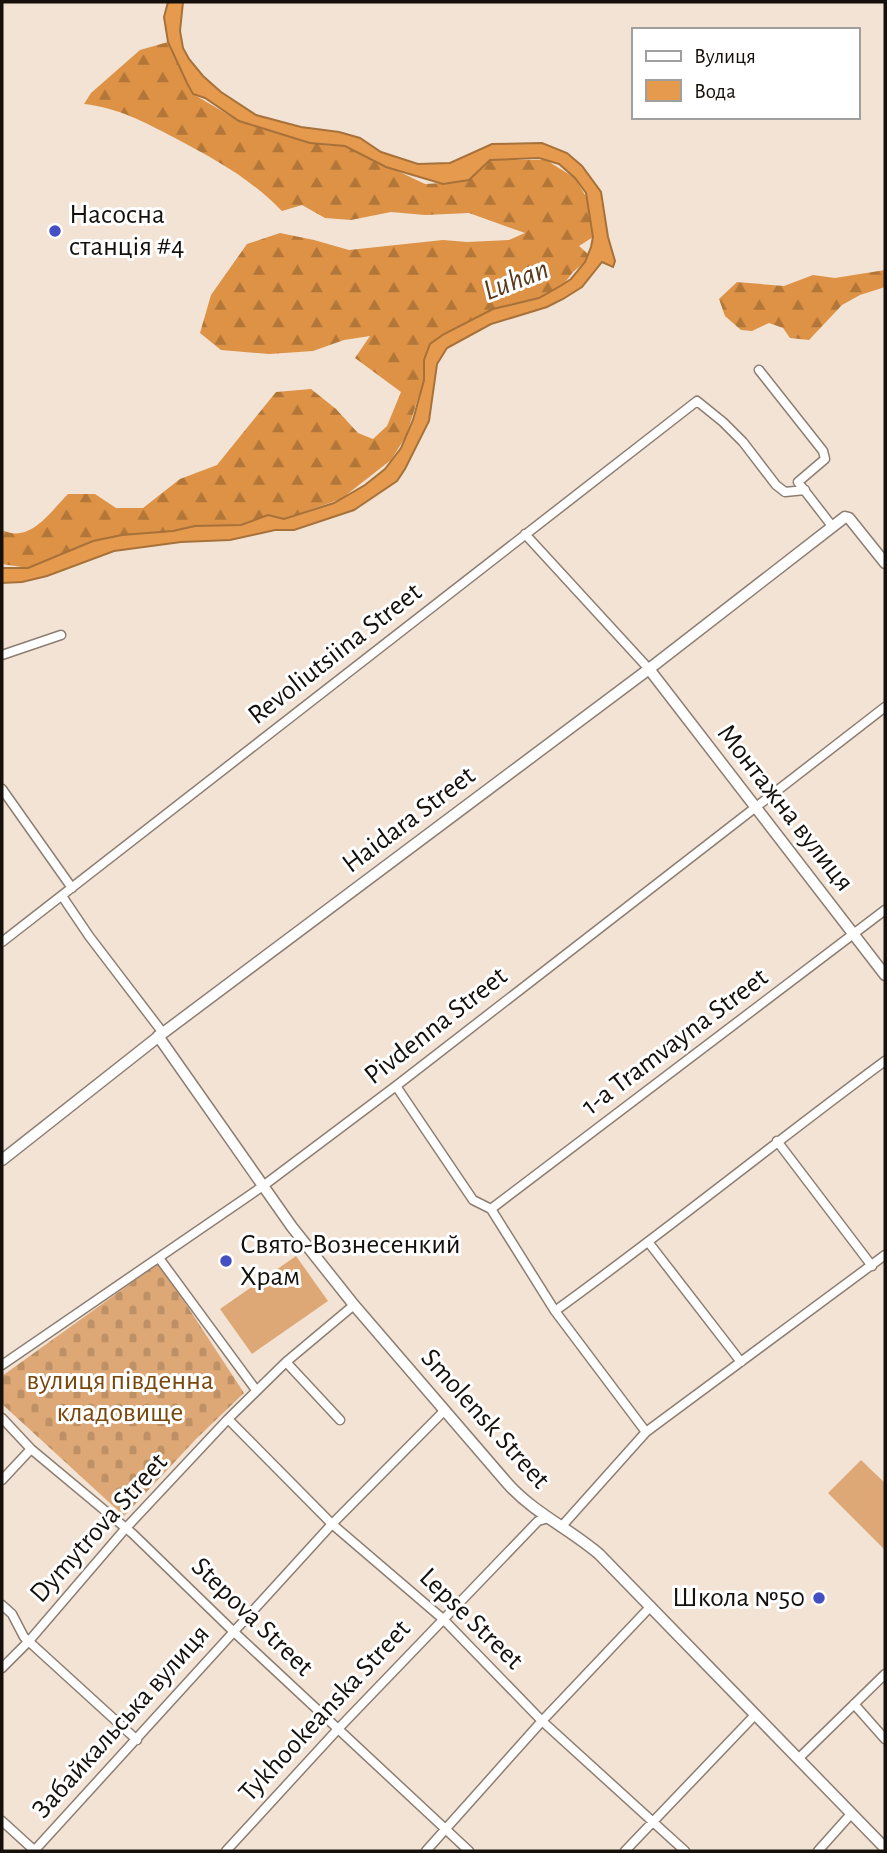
<svg xmlns="http://www.w3.org/2000/svg" width="887" height="1853" viewBox="0 0 887 1853" font-family="'Alegreya Sans',sans-serif">
	<style>
		.forest { fill: url(#forest-firs) }
		.cemetery { fill: url(#cemetery-stones) }
		.garden { fill: #dea876 }
		.water { fill: #e69a4e; stroke: #a7713a; stroke-width: 2 }
		.lines { fill: none; stroke-linecap: round; stroke-linejoin: round }
		.minor-casing { stroke: #8d7e72; stroke-width: 11 }
		.tertiary-casing { stroke: #8d7e72; stroke-width: 13 }
		.minor { stroke: #fff; stroke-width: 8 }
		.tertiary { stroke: #fff; stroke-width: 10 }
		.poi-dot { fill: #454fc4; stroke: #fff; stroke-width: 2.5 }
		.labels { text-anchor: middle; dominant-baseline: central; stroke-width: 6; stroke-linejoin: round; paint-order: stroke }
		.poi-label { font-size: 28px; fill: #15100b; stroke: #fff; text-anchor: start }
		.street-label { font-size: 28px; fill: #15100b; stroke: #fff }
		.park-label { font-size: 28px; fill: #79470c; stroke: #fff }
		.water-label { font-size: 30px; font-style: italic; fill: #593a1a; stroke: #fff }
	</style>
	<defs>
		<pattern id="forest-firs" width="22" height="20" patternUnits="userSpaceOnUse" patternTransform="scale(1.75)"><rect width="22" height="20" fill="#dd9245"/><path d="M5 1l3.5 6h-7zM16 11l3.5 6h-7z" fill="#b27638"/></pattern>
		<pattern id="cemetery-stones" width="16" height="16" patternUnits="userSpaceOnUse" patternTransform="scale(1.75)"><rect width="16" height="16" fill="#dea876"/><path d="M2 7V4a2 2 0 0 1 4 0v3zM10 15v-3a2 2 0 0 1 4 0v3z" fill="#be9065"/></pattern>
	</defs>
	<rect width="100%" height="100%" fill="#f2e3d5"/>
	<path class="forest" d="M168,42L193,94L239,121L325,145L345,146L425,184L459,182L490,160H546L575,178L588,200L593,237L579,246L588,254L585,262L573,272L563,285L539,298L493,309L444,334L430,344L424,360V380L406,436L391,460L341,499L284,519L241,525L195,526L57,556L28,568L2,564V530C30,544 50,512 68,494H95L116,508H143L180,479L217,465L276,392L311,389L336,409L358,433L373,439L387,426L401,392L355,358L370,336L344,340L313,351L269,354L221,350L200,333L211,295L247,244L280,233L314,240L349,250L443,240L467,242L509,240L525,233L469,213L425,215L391,212L351,220L325,218L302,205L282,211C248,177 218,161 175,138C144,122 119,108 84,104L91,93L140,50Z
		M885,270V287L860,295L842,305L809,340L790,338L783,328L769,323L752,331L741,330L725,316L719,299L737,282L784,286L813,275L835,278Z"/>
	<path class="cemetery" d="M159,1263L244,1393L196,1439L124,1516L2,1404V1376Z"/>
	<path class="garden" d="M296,1256L328,1301L252,1354L220,1309Z
		M861,1460L885,1483V1550L828,1493Z"/>
	<path class="water" d="M168,2H183L180,31L183,48L189,59L203,76L221,92L256,115L301,127L339,132L360,138L381,152L418,164L450,163L492,144L542,143L567,153L582,166L601,192L608,237L615,261L613,267L602,262L582,287L563,299L547,307L491,324L447,348L437,364L429,421L405,469L397,481L354,510L294,530H275L230,540L181,542L114,551L47,576L22,582L2,583V568H28L93,541L122,535L173,531L195,526L241,525L268,515L284,519L334,503L365,485L385,469L401,448L413,420L424,380V360L430,344L444,334L493,309L539,298L562,285L571,279L585,262L591,247L593,237L586,193L575,178L559,164L539,158L490,160L469,180L443,184L386,167L345,146L310,143L239,121L205,98L193,94L187,83L168,42L164,17Z"/>
	<g class="lines">
		<defs>
			<path id="minor" d="M759,370L823,451L825,459L798,482L832,526
				M525,534L649,669
				M2,655L61,635
				M2,789L72,888
				M62,896L89,936L163,1033
				M2,942L697,401L723,422L743,442L776,485L785,492L805,490
				M396,1086L473,1200L491,1209L555,1311L646,1432
				M777,1141L872,1266
				M491,1209L885,910
				M649,1243L741,1362
				M159,1258L256,1390
				M555,1311C667,1230 774,1143 885,1061
				M286,1362L340,1420
				M2,1365L263,1186L396,1086L885,707
				M2,1418L31,1449L133,1534L234,1632L469,1851
				M228,1419L332,1524L443,1619L542,1721L685,1851
				M2,1480L31,1449
				M562,1526L646,1432L885,1255
				M2,1605L12,1614L24,1637L137,1740
				M2,1668L29,1641L125,1529L228,1419L286,1362L354,1305
				M854,1704L885,1739
				M798,1759L885,1674
				M2,1821L35,1851
				M34,1851L332,1524L445,1410
				M226,1851L338,1729L538,1521L549,1518
				M426,1851L542,1721L651,1606
				M625,1851L754,1716
				M818,1851L851,1814"/>
			<path id="tertiary" d="M649,669L885,975
				M158,1036L292,1227L354,1305L508,1484C534,1513 570,1529 599,1554L885,1848
				M2,1160L163,1033L649,669L845,517L849,518L885,563"/>
		</defs>
		<use href="#minor" class="minor-casing"/>
		<use href="#tertiary" class="tertiary-casing"/>
		<use href="#minor" class="minor"/>
		<use href="#tertiary" class="tertiary"/>
	</g>
	<g class="poi-dot">
		<circle cx="55" cy="231" r="7"/>
		<circle cx="226" cy="1261" r="7"/>
		<circle cx="819" cy="1598" r="7"/>
	</g>
	<g class="labels">
		<g class="poi-label">
			<text x="69" y="215">Насосна<tspan x="69" dy="32">станція #4</tspan></text>
			<text x="240" y="1245">Свято-Вознесенкий<tspan x="240" dy="32">Храм</tspan></text>
			<text x="805" y="1598" text-anchor="end">Школа №50</text>
		</g>
		<g class="street-label">
			<text transform="translate(335 654) rotate(-38)">Revoliutsiina Street</text>
			<text transform="translate(785 808) rotate(52)">Монтажна вулиця</text>
			<text transform="translate(409 820) rotate(-37)">Haidara Street</text>
			<text transform="translate(436 1026) rotate(-38)">Pivdenna Street</text>
			<text transform="translate(675 1042) rotate(-37)">1-a Tramvayna Street</text>
			<text transform="translate(485 1419) rotate(48)">Smolensk Street</text>
			<text transform="translate(99 1528) rotate(-48)">Dymytrova Street</text>
			<text transform="translate(252 1617) rotate(44)">Stepova Street</text>
			<text transform="translate(471 1619) rotate(44)">Lepse Street</text>
			<text transform="translate(325 1711) rotate(-47)">Tykhookeanska Street</text>
			<text transform="translate(121 1722) rotate(-48)">Забайкальська вулиця</text>
		</g>
		<g class="park-label">
			<text x="120" y="1381">вулиця південна<tspan x="120" dy="32">кладовище</tspan></text>
		</g>
		<g class="water-label">
			<text transform="translate(516 280) rotate(-21)">Luhan</text>
		</g>
	</g>
	<rect width="887" height="1853" fill="none" stroke="#15100b" stroke-width="7"/>
	<rect x="632" y="28" width="228" height="91" fill="#ffffff" stroke="#a19f9d" stroke-width="2"/>
	<rect x="646" y="51" width="35" height="10" fill="#ffffff" stroke="#a19f9d" stroke-width="2"/>
	<text x="694" y="63" font-size="21" fill="#15100b">Вулиця</text>
	<rect x="646" y="80" width="35" height="21" fill="#e69a4e" stroke="#a19f9d" stroke-width="2"/>
	<text x="694" y="98" font-size="21" fill="#15100b">Вода</text>
</svg>
